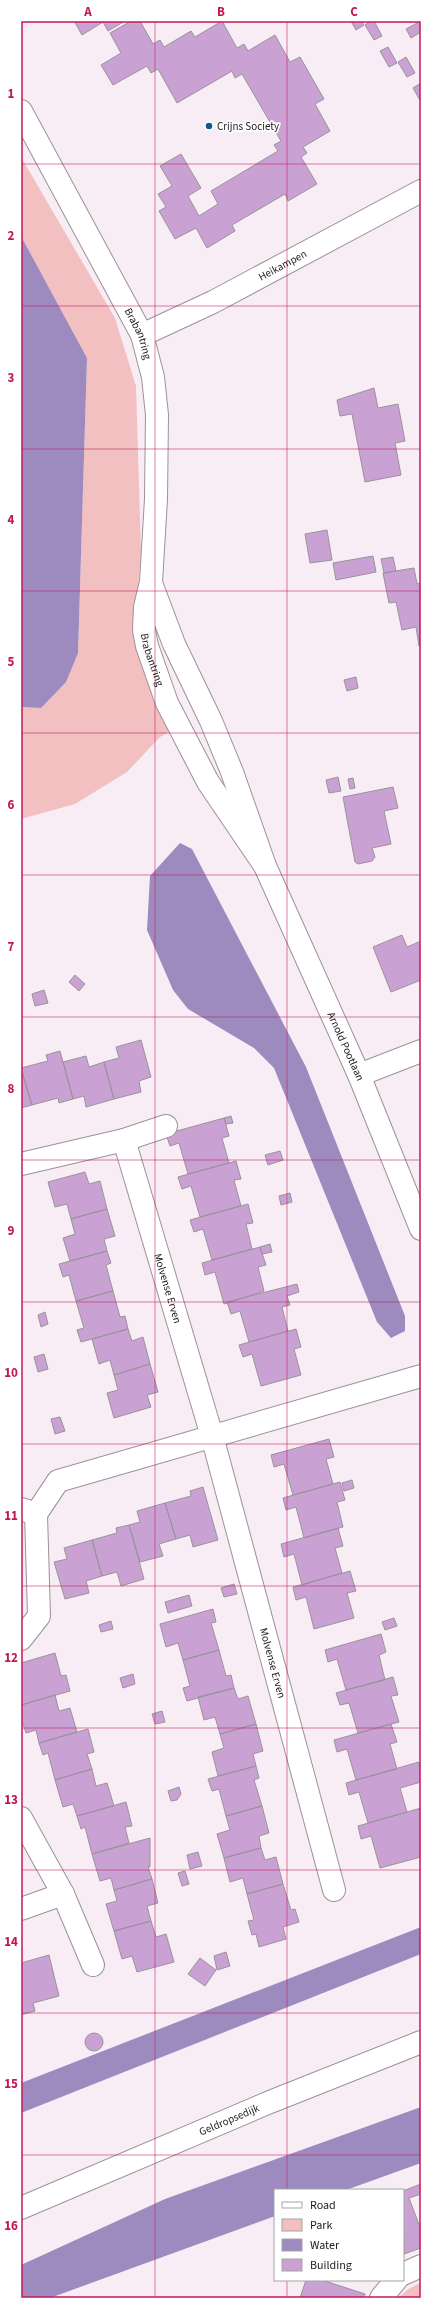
<svg xmlns="http://www.w3.org/2000/svg" width="442" height="2319" viewBox="0 0 442 2319" font-family="'Source Sans 3',sans-serif">
	<style>
		.green { fill: #f3c0c2 }
		.water { fill: #9d8abf }
		.building { fill: #c9a2d3; stroke: #9a929c }
		.lines { fill: none; stroke-linecap: round; stroke-linejoin: round }
		.minor-casing { stroke: #9c9198; stroke-width: 24 }
		.tertiary-casing { stroke: #9c9198; stroke-width: 24 }
		.minor { stroke: #fff; stroke-width: 22 }
		.tertiary { stroke: #fff; stroke-width: 22 }
		.grid { fill: none; stroke: #c2185b; stroke-width: 1; stroke-opacity: 0.55 }
		.poi-dot { fill: #0c5b8e; stroke: #fff; stroke-width: 1.5 }
		.labels { text-anchor: middle; dominant-baseline: central; stroke-width: 3.5; stroke-linejoin: round; paint-order: stroke }
		.poi-label { font-size: 11px; fill: #1e1a1d; stroke: #fff; text-anchor: start }
		.street-label { font-size: 11px; fill: #1e1a1d; stroke: #fff }
		.neatline { fill: none; stroke: #c2185b; stroke-width: 1.5 }
		.grid-label { font-size: 13px; text-anchor: middle; font-weight: bold; fill: #c2185b }
	</style>
	<rect width="100%" height="100%" fill="#f9edf5"/>
	<path class="green" d="M21,157L115,318L136,386L141,551L135,629L171,731L160,737L127,772L75,804L21,819V707L41,708L78,653L87,358L21,236Z
		M421,2282V2298H398L407,2290Z"/>
	<path class="water" d="M21,236L87,358L78,653L66,682L41,708L21,707Z
		M180,843L192,849L306,1067L405,1316V1331L391,1338L377,1322L274,1068L254,1048L188,1009L173,990L147,930L150,876Z
		M421,1927V1954L21,2113V2083Z
		M421,2107V2163L346,2190H275V2216L50,2298H21V2265L165,2199Z"/>
	<path class="building" d="M74,21H125L108,31L103,22L82,35Z
		M131,21H140L153,44L160,40L164,47L191,31L195,37L222,21L237,48L244,44L248,51L275,35L290,62L300,57L324,99L315,104L330,131L303,147L307,153L301,157L317,184L288,201L285,194L232,225L235,231L207,248L196,228L175,239L159,211L166,207L158,194L172,186L160,166L181,154L201,188L188,196L199,216L218,204L211,191L278,151L274,145L281,141L242,74L235,78L232,71L177,103L158,69L151,73L147,66L113,85L101,65L121,53L110,33Z
		M351,21H361L364,25L356,30Z
		M371,21H374L382,36L374,40L365,25Z
		M421,21V32L411,38L406,29Z
		M388,47L397,63L389,67L380,51Z
		M406,57L415,73L407,77L398,62Z
		M421,83V102L413,88Z
		M374,388L378,408L398,404L405,441L395,443L401,475L365,482L352,414L340,416L337,400Z
		M327,530L332,560L310,563L305,534Z
		M373,556L376,572L336,580L333,563Z
		M393,557L396,571L384,573L381,559Z
		M414,568L417,584L421,583L419,646L416,627L402,630L396,602L389,603L383,573Z
		M356,677L358,688L347,691L344,680Z
		M338,777L341,791L329,793L326,780Z
		M353,778L355,788L350,789L348,779Z
		M393,787L398,808L384,811L391,844L372,848L375,857L372,861L358,864L355,862L343,797Z
		M402,935L407,947L421,941V980L391,992L373,947Z
		M75,975L85,984L79,991L69,982Z
		M44,990L48,1003L35,1006L32,994Z
		M141,1040L151,1077L139,1081L141,1092L114,1099L104,1062L119,1058L116,1047Z
		M60,1051L73,1099L59,1103L58,1098L32,1105L21,1068L48,1061L46,1055Z
		M86,1056L89,1067L104,1062L114,1099L86,1107L84,1096L73,1099L63,1062Z
		M21,1069L32,1105L21,1108Z
		M231,1116L233,1123L226,1124L224,1118Z
		M224,1118L229,1136L222,1138L229,1163L188,1174L179,1143L170,1146L166,1134Z
		M280,1151L283,1160L268,1165L265,1155Z
		M236,1161L241,1179L234,1180L241,1206L200,1217L191,1186L182,1189L178,1177Z
		M85,1172L89,1184L100,1181L107,1209L71,1219L67,1204L55,1207L48,1182Z
		M290,1193L292,1202L281,1205L279,1196Z
		M248,1204L253,1223L246,1224L252,1249L212,1260L203,1229L194,1232L190,1220Z
		M107,1209L115,1236L104,1239L107,1251L70,1261L63,1238L75,1234L71,1219Z
		M270,1244L272,1252L262,1254L260,1247Z
		M260,1247L266,1265L258,1267L264,1291L224,1304L215,1272L205,1275L202,1263Z
		M107,1251L111,1263L106,1265L113,1291L76,1301L69,1275L63,1277L59,1264Z
		M297,1284L299,1292L287,1296L290,1305L282,1307L288,1331L249,1342L240,1311L231,1314L227,1302Z
		M113,1291L120,1317L125,1316L128,1329L81,1342L77,1330L84,1328L76,1301Z
		M45,1312L48,1324L41,1327L38,1315Z
		M128,1329L132,1341L143,1337L150,1364L114,1375L110,1360L99,1364L92,1339Z
		M296,1329L301,1347L294,1349L301,1375L261,1386L252,1354L243,1357L239,1345Z
		M44,1354L48,1369L38,1372L34,1357Z
		M150,1364L158,1392L147,1395L151,1407L114,1418L107,1393L118,1390L114,1375Z
		M60,1417L65,1431L55,1434L51,1419Z
		M329,1439L334,1457L326,1459L333,1484L293,1495L284,1464L274,1467L271,1455Z
		M352,1480L354,1488L344,1491L342,1483Z
		M340,1482L345,1500L337,1502L343,1527L304,1538L296,1507L286,1510L283,1498Z
		M203,1487L218,1540L193,1547L190,1535L176,1539L165,1503L191,1496L190,1491Z
		M165,1503L176,1539L159,1544L163,1556L140,1562L129,1525L140,1522L137,1511Z
		M129,1525L144,1579L121,1586L117,1572L102,1576L92,1540L117,1533L116,1528Z
		M338,1528L343,1546L335,1548L342,1573L302,1585L294,1554L284,1557L281,1544Z
		M92,1540L102,1576L86,1581L89,1593L65,1599L54,1562L67,1559L64,1548Z
		M350,1571L356,1591L347,1593L354,1618L314,1629L306,1597L296,1600L293,1587Z
		M234,1584L237,1594L224,1597L221,1588Z
		M189,1595L192,1606L168,1613L165,1602Z
		M213,1609L216,1622L211,1623L219,1650L183,1660L178,1643L166,1647L160,1624Z
		M394,1618L397,1626L385,1630L382,1622Z
		M111,1621L113,1629L101,1632L99,1625Z
		M381,1634L386,1652L379,1655L385,1680L346,1690L337,1659L328,1662L325,1650Z
		M219,1650L226,1676L231,1675L234,1688L187,1701L183,1688L190,1686L183,1660Z
		M55,1653L61,1676L66,1675L70,1691L21,1705V1663Z
		M133,1674L135,1684L123,1688L120,1678Z
		M393,1677L398,1695L391,1696L399,1722L358,1733L349,1703L340,1705L336,1693Z
		M234,1688L238,1699L248,1696L256,1724L220,1734L215,1717L204,1720L198,1697Z
		M55,1695L59,1711L70,1708L77,1732L39,1743L36,1730L26,1733L21,1718V1705Z
		M162,1711L165,1722L155,1724L152,1714Z
		M256,1724L263,1751L253,1754L256,1766L218,1776L212,1752L224,1748L220,1734Z
		M391,1724L397,1742L390,1744L397,1769L356,1780L347,1749L337,1752L334,1740Z
		M88,1729L94,1752L87,1754L92,1769L55,1780L48,1753L43,1755L39,1743Z
		M419,1762L421,1782L400,1788L407,1812L368,1823L359,1792L349,1795L346,1783Z
		M256,1766L259,1778L254,1780L262,1806L226,1816L219,1789L212,1791L208,1779Z
		M92,1769L96,1786L107,1783L114,1806L77,1816L73,1804L63,1807L55,1780Z
		M179,1787L181,1794L177,1800L171,1801L168,1791Z
		M126,1802L132,1826L125,1827L129,1843L92,1854L85,1827L81,1829L77,1816Z
		M262,1806L269,1833L259,1836L261,1848L224,1858L217,1834L230,1830L226,1816Z
		M421,1808V1857L380,1868L371,1836L361,1839L358,1826Z
		M150,1838V1867H148L152,1879L114,1890L111,1878L100,1881L92,1854Z
		M261,1848L265,1860L276,1857L283,1884L247,1894L243,1878L230,1882L224,1858Z
		M198,1852L202,1866L190,1869L187,1855Z
		M185,1871L189,1884L182,1886L178,1873Z
		M152,1879L158,1903L147,1906L151,1921L114,1931L106,1904L117,1901L114,1890Z
		M283,1884L291,1910L295,1909L299,1922L283,1927L286,1939L259,1947L256,1934L252,1935L248,1921L254,1920L247,1894Z
		M151,1921L156,1937L166,1934L174,1962L137,1972L132,1956L122,1959L114,1931Z
		M226,1952L230,1966L217,1970L214,1956Z
		M49,1955L59,1996L33,2003L35,2011L21,2015V1963Z
		M200,1958L216,1970L205,1986L188,1974Z
		M85 2042a9 9 0 1 1 18 0a9 9 0 1 1-18 0Z
		M421,2184V2194L409,2198L421,2230V2248L404,2254L403,2191Z
		M306,2280H322L365,2294L364,2298H300Z"/>
	<g class="lines">
		<defs>
			<g id="minor">
				<path id="s1" d="M142,335L213,302L421,191"/>
				<path d="M359,1075L421,1051"/>
				<path id="s2" d="M166,1126L124,1140L212,1436L334,1890"/>
				<path d="M21,1164L124,1140"/>
				<path d="M21,1509L36,1514L58,1481L421,1376"/>
				<path d="M21,1639L39,1616L36,1514"/>
				<path d="M21,1818L63,1894L93,1965"/>
				<path d="M21,1909L63,1894"/>
				<path d="M403,2274L421,2266"/>
				<path d="M381,2298L396,2280"/>
			</g>
			<g id="tertiary">
				<path id="s3" d="M21,111L142,335L153,377L157,415L156,499L151,582L145,607L144,630L147,646L167,703L195,757L208,782L265,866"/>
				<path id="s4" d="M151,583L174,644L211,721L232,772L265,866L359,1075L421,1229"/>
				<path id="s5" d="M21,2208L270,2102L421,2042"/>
			</g>
		</defs>
		<use href="#minor" class="minor-casing"/>
		<use href="#tertiary" class="tertiary-casing"/>
		<use href="#minor" class="minor"/>
		<use href="#tertiary" class="tertiary"/>
	</g>
	<path class="grid" d="M155,21V2298M287,21V2190M21,164H421M21,306H421M21,449H421M21,591H421M21,733H421M21,875H421M21,1017H421M21,1160H421M21,1302H421M21,1444H421M21,1586H421M21,1728H421M21,1870H421M21,2013H421M21,2155H421M287,2280V2298"/>
	<circle class="poi-dot" cx="209" cy="126" r="4"/>
	<g class="labels">
		<g class="poi-label">
			<text x="217" y="126">Crijns Society</text>
		</g>
		<g class="street-label">
			<text stroke="none"><textPath href="#s1" startOffset="157">Heikampen</textPath></text>
			<text stroke="none"><textPath href="#s3" startOffset="252">Brabantring</textPath></text>
			<text stroke="none"><textPath href="#s3" startOffset="583">Brabantring</textPath></text>
			<text stroke="none"><textPath href="#s4" startOffset="503">Arnold Pootlaan</textPath></text>
			<text stroke="none"><textPath href="#s2" startOffset="199">Molvense Erven</textPath></text>
			<text stroke="none"><textPath href="#s2" startOffset="588">Molvense Erven</textPath></text>
			<text stroke="none"><textPath href="#s5" startOffset="226">Geldropsedijk</textPath></text>
		</g>
	</g>
	<rect width="442" height="2319" fill="none" stroke="#ffffff" stroke-width="44"/>
	<rect x="274" y="2189" width="130" height="92" fill="#ffffff" stroke="#a5a3a5"/>
	<rect x="282" y="2202" width="20" height="6" fill="#ffffff" stroke="#a5a3a5"/>
	<text x="310" y="2209" font-size="12" fill="#1e1a1d">Road</text>
	<rect x="282" y="2219" width="20" height="12" fill="#f3c0c2" stroke="#a5a3a5"/>
	<text x="310" y="2229" font-size="12" fill="#1e1a1d">Park</text>
	<rect x="282" y="2239" width="20" height="12" fill="#9d8abf" stroke="#a5a3a5"/>
	<text x="310" y="2249" font-size="12" fill="#1e1a1d">Water</text>
	<rect x="282" y="2259" width="20" height="12" fill="#c9a2d3" stroke="#a5a3a5"/>
	<text x="310" y="2269" font-size="12" fill="#1e1a1d">Building</text>
	<rect x="22" y="22" width="398" height="2275" class="neatline"/>
	<g class="grid-label">
		<text x="88" y="16">A</text>
		<text x="221" y="16">B</text>
		<text x="354" y="16">C</text>
		<text x="11" y="98">1</text>
		<text x="11" y="240">2</text>
		<text x="11" y="382">3</text>
		<text x="11" y="524">4</text>
		<text x="11" y="666">5</text>
		<text x="11" y="809">6</text>
		<text x="11" y="951">7</text>
		<text x="11" y="1093">8</text>
		<text x="11" y="1235">9</text>
		<text x="11" y="1377">10</text>
		<text x="11" y="1520">11</text>
		<text x="11" y="1662">12</text>
		<text x="11" y="1804">13</text>
		<text x="11" y="1946">14</text>
		<text x="11" y="2088">15</text>
		<text x="11" y="2230">16</text>
	</g>
</svg>
